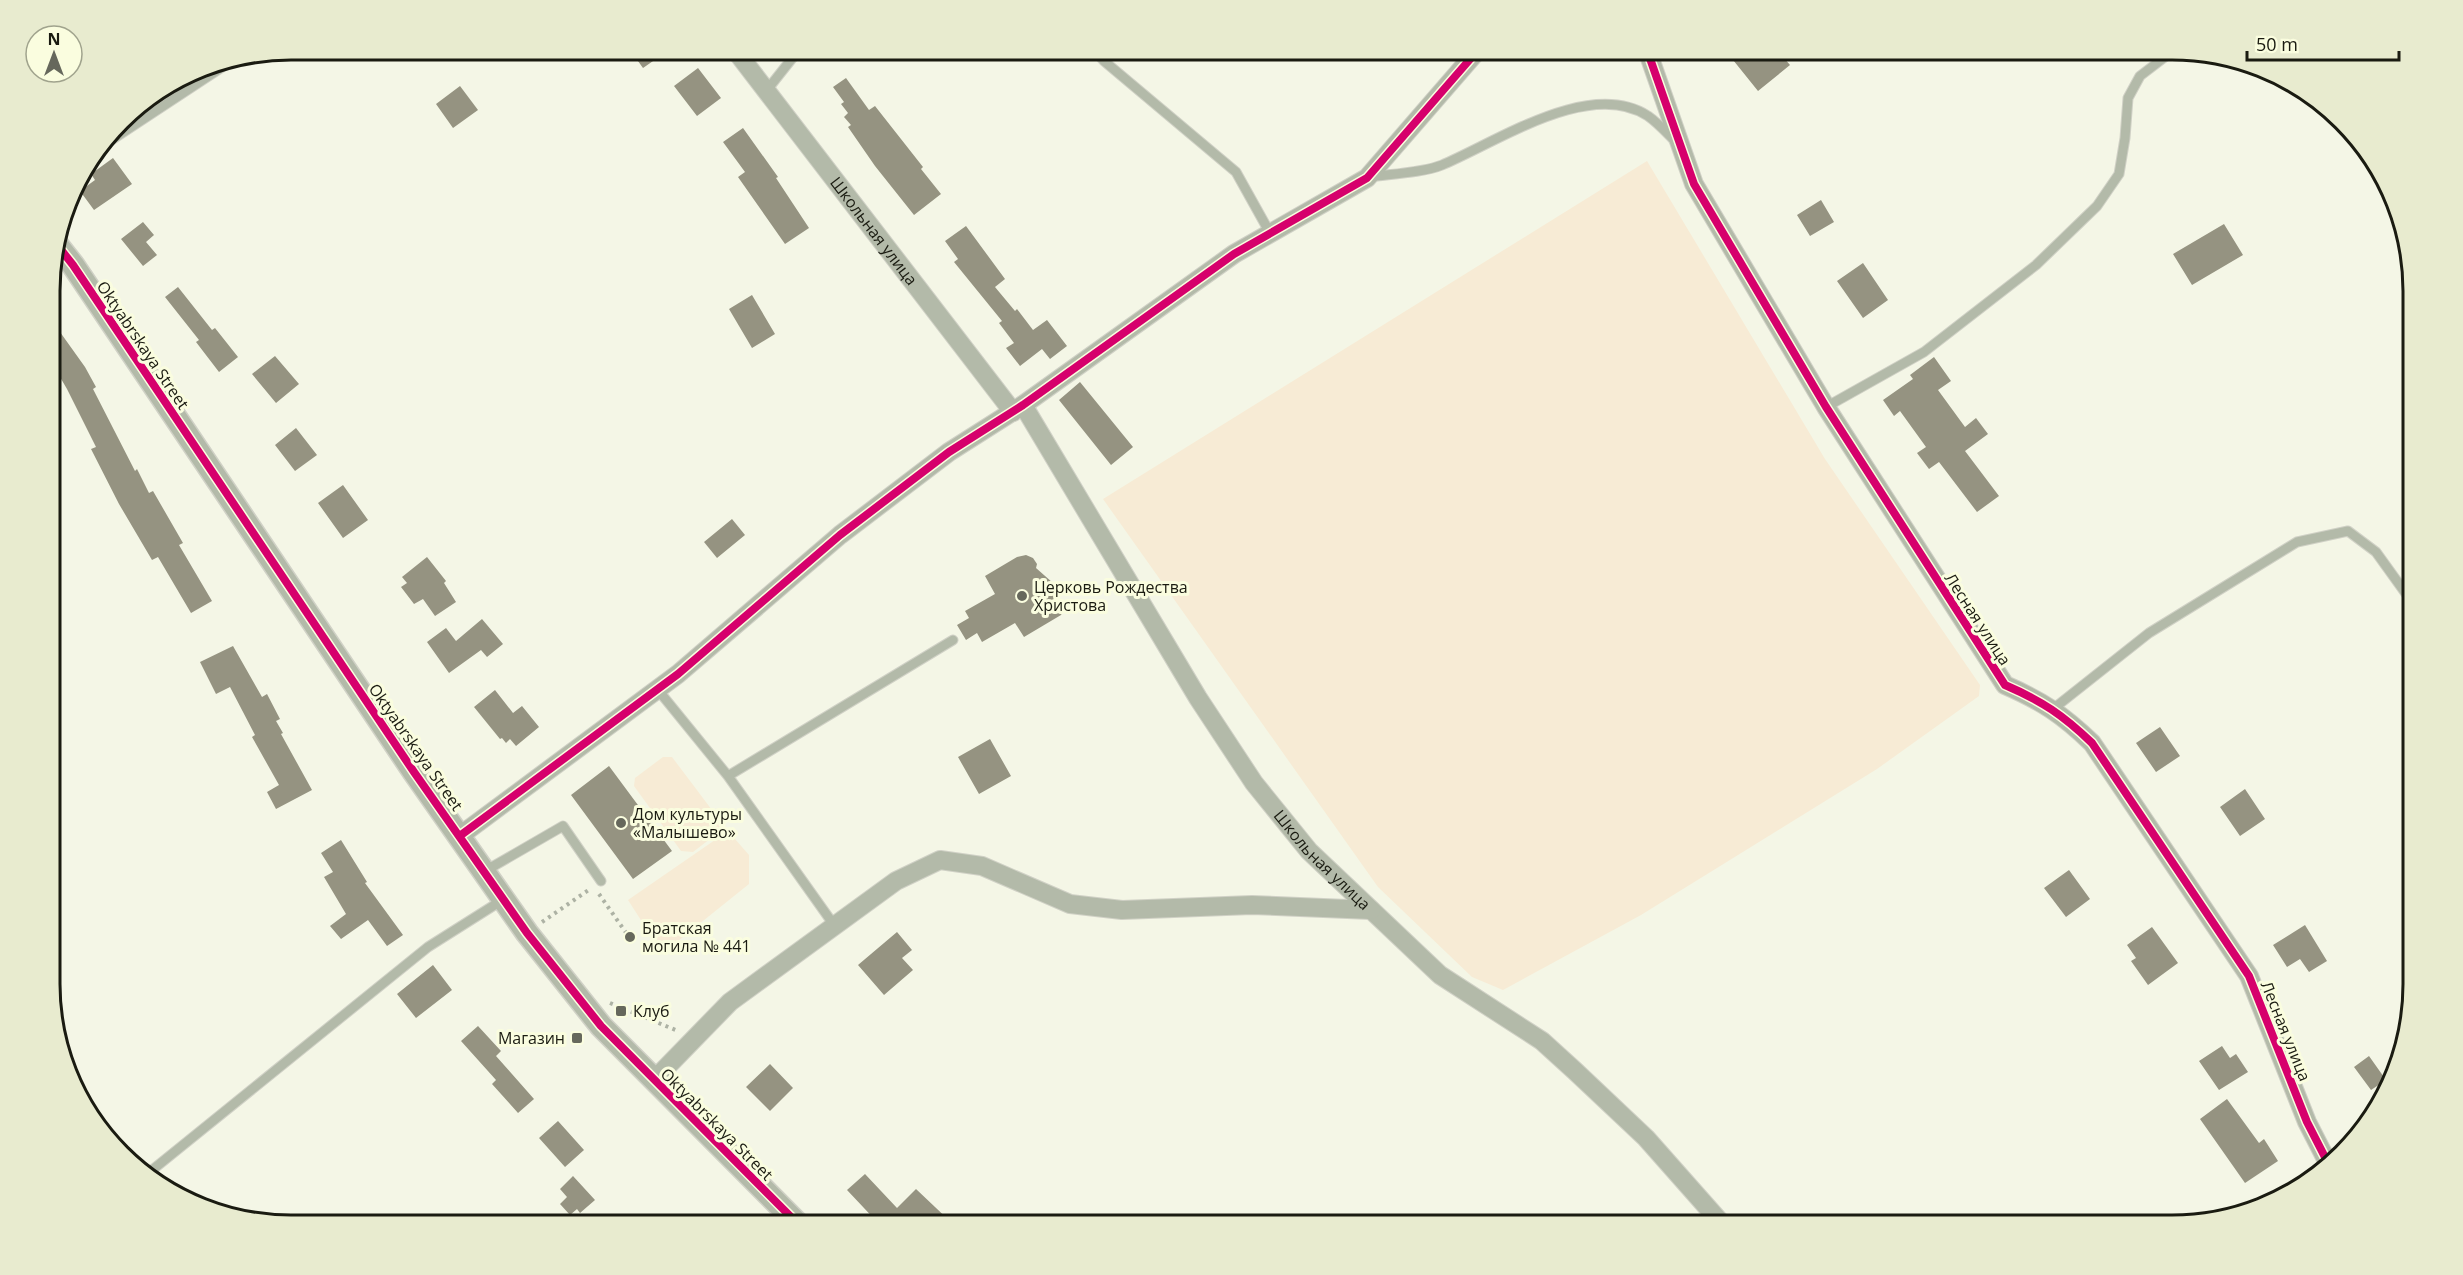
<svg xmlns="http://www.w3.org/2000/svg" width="2463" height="1275" viewBox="0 0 2463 1275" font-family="'Open Sans',sans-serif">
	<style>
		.green { fill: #f7ebd5 }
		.building { fill: #959381 }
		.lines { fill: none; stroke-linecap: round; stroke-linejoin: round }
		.service-casing { stroke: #d0d1c6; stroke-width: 11 }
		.minor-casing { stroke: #d0d1c6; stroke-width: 20 }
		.tertiary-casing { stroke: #d0d1c6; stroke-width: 25 }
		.path { stroke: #adb2a4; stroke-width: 4; stroke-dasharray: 3 4.5; stroke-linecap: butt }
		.service { stroke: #b3baa9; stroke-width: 9 }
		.minor { stroke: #b3baa9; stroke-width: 18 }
		.tertiary { stroke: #b3baa9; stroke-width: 22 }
		.cycleway-casing { stroke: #fafddf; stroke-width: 11 }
		.cycleway { stroke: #d6006c; stroke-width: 8 }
		.poi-dot { fill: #66685c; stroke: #fafddf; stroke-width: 2 }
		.labels { text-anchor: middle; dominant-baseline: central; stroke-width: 6; stroke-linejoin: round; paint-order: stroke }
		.street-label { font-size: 16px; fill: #1a1b11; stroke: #fafddf }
		.poi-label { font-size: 16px; fill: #1a1b11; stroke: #fafddf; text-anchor: start }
		.rim { fill: none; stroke: #1a1b11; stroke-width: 3 }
	</style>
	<rect width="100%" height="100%" fill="#f4f6e6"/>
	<path class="green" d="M1647,161L1825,459L1980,685L1979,696L1877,769L1641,915L1503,990L1472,977L1378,887L1103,499Z
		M663,757H672L721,822L719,832L693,852L681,851L634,786L635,778Z
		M728,831L749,855V884L673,945L655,942L628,900Z"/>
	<path class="building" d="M630,50H669L643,68Z
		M1725,50H1777L1790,65L1758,91Z
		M698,68L721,98L697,116L674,86Z
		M846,78L869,110L875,106L923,167L921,169L941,194L914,215L875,166L848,127L851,125L844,117L848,113L841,104L844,102L833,87Z
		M460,86L478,110L453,128L436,104Z
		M743,128L778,177L776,178L809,228L785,244L738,177L745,172L723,142Z
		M113,158L132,184L94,210L80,191L95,180L91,174Z
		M1821,200L1834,222L1810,236L1797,215Z
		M143,222L154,235L146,242L157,255L143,266L121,239Z
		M2224,224L2243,255L2192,285L2173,254Z
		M966,226L1005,279L995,287L1015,311L1017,309L1033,330L1047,320L1067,346L1050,359L1042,349L1020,366L1006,348L1014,343L999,323L1002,321L954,262L958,259L945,241Z
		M1863,263L1888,300L1863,318L1837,281Z
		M178,287L212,330L215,328L238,357L219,372L196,342L199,340L165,297Z
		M752,295L775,334L752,348L729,309Z
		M50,318L85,367L96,387L93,389L135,471L137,469L149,493L153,491L183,543L179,545L212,601L191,613L158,557L152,560L119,504L91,449L96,447L67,389L50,360Z
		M275,356L299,384L276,403L252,374Z
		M1934,357L1951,381L1938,390L1965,427L1976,418L1988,434L1965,451L1999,496L1977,512L1939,462L1929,469L1917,453L1926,447L1900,411L1894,416L1883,400L1913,379L1910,375Z
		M1080,382L1133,447L1111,465L1059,400Z
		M296,428L317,455L295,471L275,445Z
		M343,485L368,520L343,538L318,503Z
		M732,519L745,535L717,558L704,542Z
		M1026,555L1033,558L1037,564L1036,568L1053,583L1055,598L1062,602L1064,609L1061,615L1024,637L1015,623L982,642L977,633L966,640L957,625L969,618L965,611L995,594L985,576L1017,557Z
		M427,557L446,581L444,583L456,602L435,616L423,599L414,604L401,587L407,583L402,577Z
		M482,619L503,644L487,657L481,650L449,673L427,642L446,628L456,641Z
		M233,646L262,697L267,694L280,719L276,721L283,733L281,734L312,790L276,809L267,792L279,785L252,737L255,735L230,687L216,694L200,662Z
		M495,690L513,713L522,706L539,727L516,746L510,739L506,743L502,738L500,739L474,707Z
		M2160,727L2180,756L2156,772L2136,743Z
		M990,739L1011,776L979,794L958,757Z
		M609,766L672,851L633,879L571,795Z
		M2245,789L2265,819L2240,836L2220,807Z
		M341,840L367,882L365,883L403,935L387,946L368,920L341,939L330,926L346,914L324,877L333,872L321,853Z
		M2069,870L2090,899L2066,917L2044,888Z
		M2305,925L2327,961L2309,972L2300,959L2287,967L2273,945Z
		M2152,927L2178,963L2148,985L2131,961L2136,958L2127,945Z
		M897,932L912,950L902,958L913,970L884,995L858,965Z
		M433,965L452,990L416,1018L397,994Z
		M478,1026L501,1051L496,1056L534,1099L518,1113L492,1084L496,1080L461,1041Z
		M2222,1046L2230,1058L2236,1054L2248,1072L2219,1090L2199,1061Z
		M2369,1056L2386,1080L2371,1090L2354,1067Z
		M770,1064L793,1088L770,1111L746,1087Z
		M2227,1099L2259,1143L2264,1139L2278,1161L2245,1183L2200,1119Z
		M558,1121L584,1150L565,1167L539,1138Z
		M865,1174L897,1208L916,1189L954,1225H880L847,1190Z
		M573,1176L595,1200L580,1213L577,1209L570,1215L560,1204L567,1197L560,1189Z"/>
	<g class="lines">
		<defs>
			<path id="service" d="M1094,50L1104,61L1236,172L1270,233
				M767,90L794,56L802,50
				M104,145L230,62
				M1369,177C1390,174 1422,173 1442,165C1497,142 1590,78 1648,116C1658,123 1667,133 1675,141
				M1826,407L1924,352L2036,265L2097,206L2119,174L2125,138L2128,98L2140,76L2174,50
				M658,690L728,776L834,925
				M2053,709L2149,633L2297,542L2348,531L2376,552L2412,602
				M728,776L953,640
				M485,871L563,826L601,881
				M146,1175L428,947L504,899"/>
			<g id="minor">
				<path id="s1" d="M735,50L1013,412"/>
				<path d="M1647,50L1694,184L1826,407L2005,685C2042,701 2063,715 2092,743L2249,976L2307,1122L2329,1165"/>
				<path id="s2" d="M1023,405L1198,698L1254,783L1309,851L1440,975L1542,1041L1575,1071L1646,1138L1723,1225"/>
				<path d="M461,835L678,674L840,535L949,452L1023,405L1234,254L1367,178L1478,50"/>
				<path d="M654,1080L730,1002L896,881L940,860L982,866L1070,904L1122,910L1252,905L1371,910"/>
			</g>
			<path id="tertiary" d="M58,246L73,265L414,772L527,933L601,1026L799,1225"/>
		</defs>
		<use href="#service" class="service-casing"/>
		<use href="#minor" class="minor-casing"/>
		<use href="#tertiary" class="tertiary-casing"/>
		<path class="path" d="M599,894L629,937
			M542,922L590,889
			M610,1003L678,1031"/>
		<use href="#service" class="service"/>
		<use href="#minor" class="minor"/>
		<use href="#tertiary" class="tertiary"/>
		<defs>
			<path id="cycleway" d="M1647,50L1694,184L1826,407L2005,685C2042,701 2063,715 2092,743L2249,976L2307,1122L2329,1165
				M58,246L73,265L414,772L527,933L601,1026L799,1225
				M461,835L678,674L840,535L949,452L1023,405L1234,254L1367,178L1478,50"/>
		</defs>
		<use href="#cycleway" class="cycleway-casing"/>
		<use href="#cycleway" class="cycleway"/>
	</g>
	<g class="poi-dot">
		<circle cx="1022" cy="596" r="6"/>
		<circle cx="621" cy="823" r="6"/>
		<circle cx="630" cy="937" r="6"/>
		<rect x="615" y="1005" width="12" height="12" rx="3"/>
		<rect x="571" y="1032" width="12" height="12" rx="3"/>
	</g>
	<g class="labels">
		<g class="street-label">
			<text stroke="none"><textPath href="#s1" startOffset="228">Школьная улица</textPath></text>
			<text transform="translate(143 345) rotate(56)">Oktyabrskaya Street</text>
			<text transform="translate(1978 619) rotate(57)">Лесная улица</text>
			<text transform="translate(416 747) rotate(55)">Oktyabrskaya Street</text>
			<text stroke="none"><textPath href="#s2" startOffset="546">Школьная улица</textPath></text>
			<text transform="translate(2286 1031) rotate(68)">Лесная улица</text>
			<text transform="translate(717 1124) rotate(45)">Oktyabrskaya Street</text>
		</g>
		<g class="poi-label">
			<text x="1034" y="587">Церковь Рождества<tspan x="1034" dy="18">Христова</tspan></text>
			<text x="633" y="814">Дом культуры<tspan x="633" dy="18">«Малышево»</tspan></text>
			<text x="642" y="928">Братская<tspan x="642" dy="18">могила № 441</tspan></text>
			<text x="633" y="1011">Клуб</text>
			<text x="565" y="1038" text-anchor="end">Магазин</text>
		</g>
	</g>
	<path d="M0 0H2463V1275H0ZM291 60H2172A231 231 0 0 1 2403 291V984A231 231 0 0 1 2172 1215H291A231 231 0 0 1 60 984V291A231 231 0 0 1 291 60Z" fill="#e8ebcf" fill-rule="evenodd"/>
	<path class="rim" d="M291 60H2172A231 231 0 0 1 2403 291V984A231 231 0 0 1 2172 1215H291A231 231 0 0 1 60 984V291A231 231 0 0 1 291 60Z"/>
	<g transform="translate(54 54)"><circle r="28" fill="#fafddf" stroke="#a0a38d" stroke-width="1.5"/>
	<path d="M0-4.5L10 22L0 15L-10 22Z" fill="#66685c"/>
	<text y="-9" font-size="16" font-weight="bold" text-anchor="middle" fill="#1a1b11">N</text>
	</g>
	<path d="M2247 51v9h152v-9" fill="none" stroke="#1a1b11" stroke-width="3"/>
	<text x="2256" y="51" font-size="18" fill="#1a1b11" stroke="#fafddf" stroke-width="4.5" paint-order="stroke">50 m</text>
</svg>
